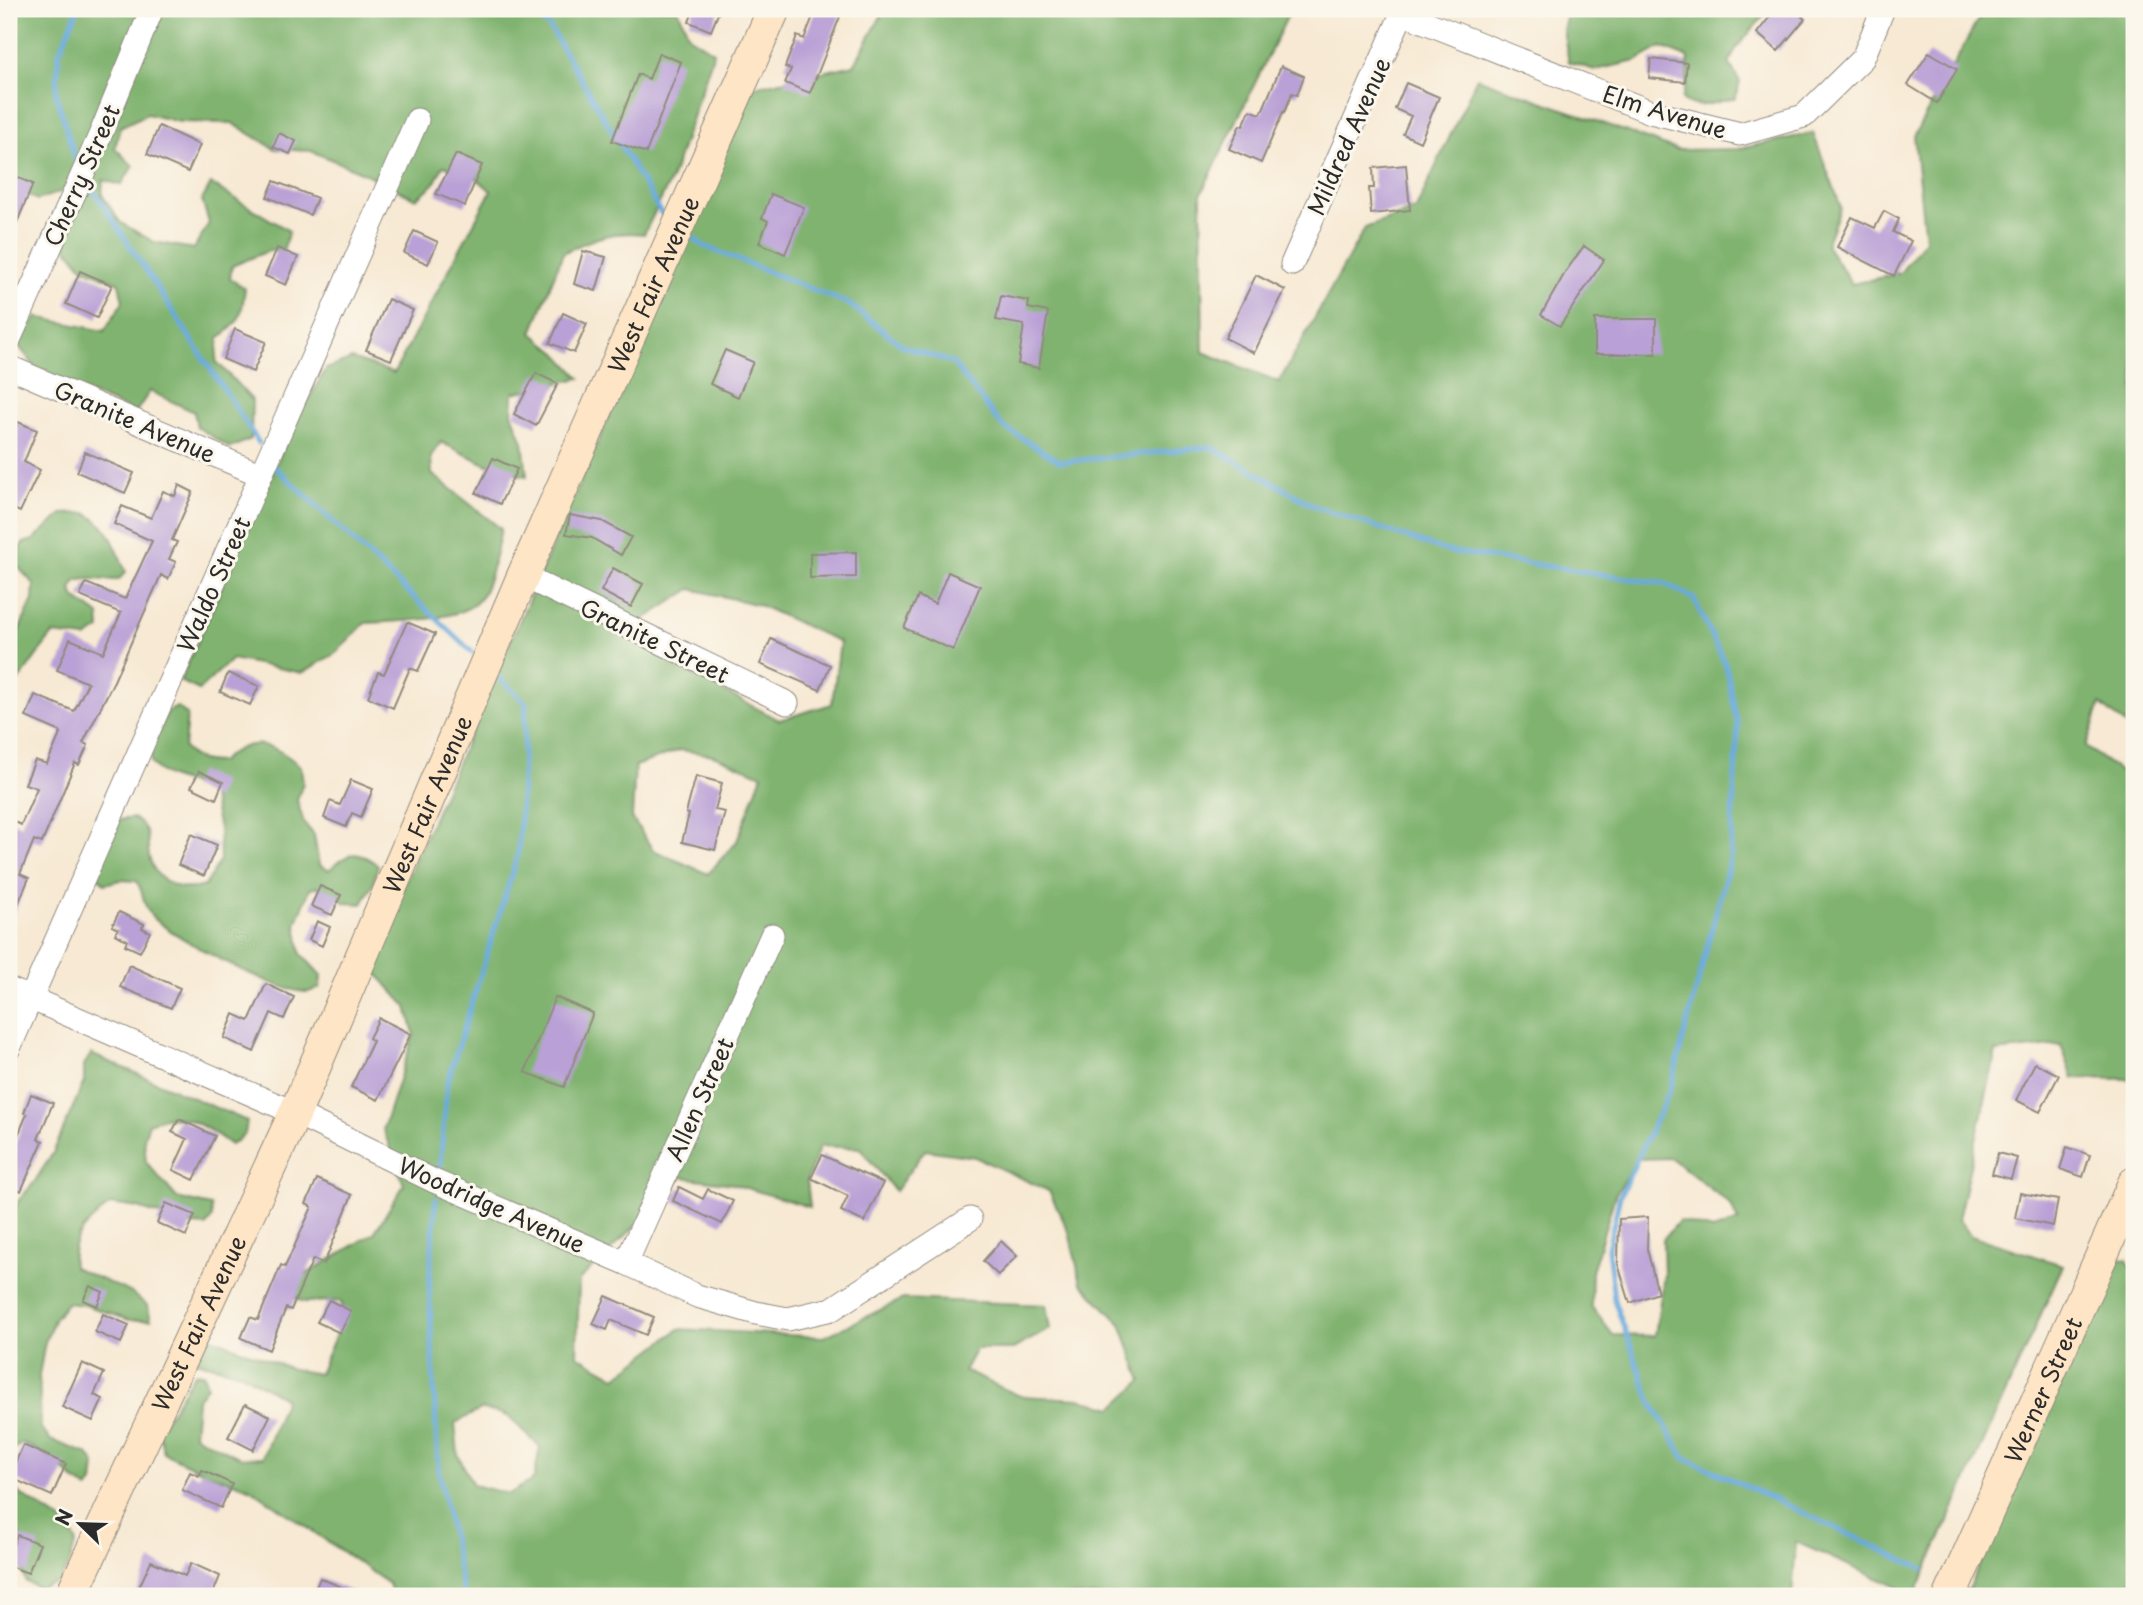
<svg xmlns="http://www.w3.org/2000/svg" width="2143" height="1605" viewBox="0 0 2143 1605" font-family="'Playpen Sans',sans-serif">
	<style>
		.forest { fill: #80b36f; stroke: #566f4d; stroke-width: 2; fill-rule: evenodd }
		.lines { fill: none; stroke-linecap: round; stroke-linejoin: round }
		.stream { stroke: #69aadd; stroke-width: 5 }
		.building { fill: #b9a0d6 }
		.street-casing { stroke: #918a7f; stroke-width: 25 }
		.secondary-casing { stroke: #918a7f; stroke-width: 34 }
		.street { stroke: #fff; stroke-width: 23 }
		.secondary { stroke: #fde5c5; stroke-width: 32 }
		.labels { text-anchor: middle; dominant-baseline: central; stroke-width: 6; stroke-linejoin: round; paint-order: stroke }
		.street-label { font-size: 23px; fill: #2b2b2b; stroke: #fbf7ec }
	</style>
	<rect width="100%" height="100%" fill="#fbf7ec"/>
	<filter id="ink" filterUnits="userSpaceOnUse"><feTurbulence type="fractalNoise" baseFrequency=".0143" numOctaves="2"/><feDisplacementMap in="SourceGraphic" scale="14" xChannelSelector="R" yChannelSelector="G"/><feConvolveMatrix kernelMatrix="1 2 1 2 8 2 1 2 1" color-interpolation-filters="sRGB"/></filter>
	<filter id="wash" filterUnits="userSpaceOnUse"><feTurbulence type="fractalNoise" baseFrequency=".00686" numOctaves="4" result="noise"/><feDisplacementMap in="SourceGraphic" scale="28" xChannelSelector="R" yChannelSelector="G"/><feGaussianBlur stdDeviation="1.57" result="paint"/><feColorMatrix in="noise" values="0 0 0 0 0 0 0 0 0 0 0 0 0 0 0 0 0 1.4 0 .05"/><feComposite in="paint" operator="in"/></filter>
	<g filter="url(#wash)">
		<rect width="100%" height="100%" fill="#f7e9d3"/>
		<path class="forest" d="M9,9H678L689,36L714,52L672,177L644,234C610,231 593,238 563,253L532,333L557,353L580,378L513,393L512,413L523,442L527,476C496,472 469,456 441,442L431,457L432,474L501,529C497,547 490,589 477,602C456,622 394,621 365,623L336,653L302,673L232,659L199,690L180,681L294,424L326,369L352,359L394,373L491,191L471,173L443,166L434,184L416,199L366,174L311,151L275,149L232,123L180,122L147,114L120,127L115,148L133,166L121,185L103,180L102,195L120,222L154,242L194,249L209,223L202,200L211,184L289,231L283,251H268L232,266L230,279L245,288C241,316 243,320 219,338L216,361L252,400L251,439L230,448L197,427L194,412L150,391L136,412L41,374L17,344L37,317L104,331L123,302L119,283L83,268L65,246L78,202L63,191L37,200L9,184Z
			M885,9H1291L1201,194L1203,352L1279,382L1365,228L1416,209L1477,78L1677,150L1738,149L1813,133L1841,207L1826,245L1852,284L1900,273L1925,240L1914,136L1984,9H2134V732L2100,704L2086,747L2134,782V1074L2132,1079L2073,1078L2061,1045L1996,1052L1958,1219L1971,1236L2063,1265L1915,1595L1796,1542L1792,1596H393L389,1584L250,1488L204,1472L164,1453L158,1432L194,1374L203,1373L207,1386L197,1400L194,1435L241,1458L263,1457L285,1399L241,1373L196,1361L200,1339L210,1337L292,1369L319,1374L346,1311L340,1301L305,1302L296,1299L298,1285L305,1275L374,1233L404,1185L383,1129L414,1034L407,1007L369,965L753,87L854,65ZM691,589L759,605L840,642L832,704L779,720L671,664L643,620ZM680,750L713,755L762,775L737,841L708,874L653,850L632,818L635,766ZM820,1146L860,1148L895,1191L925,1150L975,1157L1049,1191L1069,1232L1081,1283L1121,1324L1142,1381L1113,1408L1081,1399L1020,1396L964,1371L976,1349H1013L1050,1329L1046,1305L903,1299L824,1337L679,1329L616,1377L577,1355L579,1280L666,1197L681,1177L733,1184L810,1207L807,1180ZM1671,1158L1730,1204L1739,1221L1713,1230L1679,1221L1663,1239L1664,1275L1655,1336L1613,1335L1591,1306L1592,1272L1615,1195L1638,1159ZM482,1409L507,1415L540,1447L534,1479L509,1494L473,1485L458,1455L455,1423Z
			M1568,9H1770L1737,47L1729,63L1740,82L1735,99C1716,100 1699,113 1682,99L1686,85L1689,58L1661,47L1636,61L1595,70L1569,62L1563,30Z
			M86,513C113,529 114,545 126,572L118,580L86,579L76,581L71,589L75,598L99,615L100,629L86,638L53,634C37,653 25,674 9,692V652L33,600L34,584L14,563L17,553L23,543L33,540L62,514Z
			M178,707L187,715L184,748C195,760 203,762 220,762C250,735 272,741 301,767L303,783L297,800L304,823L314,835L319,865L329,870C349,852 356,848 378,865L373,884L362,904L346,903L318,887L310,889L296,924L301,954L321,975L320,987C316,989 310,993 305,992C277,992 169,936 151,915C142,905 145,892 136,881L120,880L105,884L95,874L118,820L133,818C152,830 146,837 149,856C155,883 181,893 205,886L220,860L219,829L211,791C202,784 195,785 185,782C171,779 160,773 151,763V747L168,711Z
			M91,1054L247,1121L245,1134L231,1145C206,1126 180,1108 149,1123L144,1138L146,1162L177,1198L211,1206L212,1218L206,1226L192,1225L138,1208L111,1204C89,1222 69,1235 73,1267L130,1292L147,1305L151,1320H129L85,1305L67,1303L54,1320L45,1342L39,1375L41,1428L50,1440L88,1454L95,1464L93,1483L88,1489L75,1481L52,1458L23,1443L9,1452V1224L18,1201L33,1184L53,1153L84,1082V1065Z
			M2117,1259L2127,1260L2134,1272V1596H1965Z
			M9,1479L13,1489L66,1524L76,1541L70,1562L59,1582L39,1588L26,1582L20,1566L24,1548L19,1533L9,1527Z"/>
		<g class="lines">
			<path class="stream" d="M524,9L549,26L661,213L669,219
				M77,165L56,94L59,53L78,9
				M92,188L259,443
				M685,232L704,246L849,304L903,346L953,363L1002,426L1061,462L1211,447L1314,506L1447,551L1666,584L1694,599L1726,666L1738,727L1730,859L1670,1090L1620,1196L1608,1248L1614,1300L1651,1402L1684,1457L1923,1569
				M273,465L472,652
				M440,1167L447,1083L518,854L526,703L498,677
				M436,1199L429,1286L438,1467L464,1596
				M1981,1595L1983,1596"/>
		</g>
		<g id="blocks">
			<path class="building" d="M694,9H720L711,31L689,22Z
				M816,9H843L810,93L785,83L791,69L785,67L797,36L804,39Z
				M1776,9H1809L1802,17L1805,19L1778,51L1757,33Z
				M1929,52L1957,69L1937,103L1908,85Z
				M659,53L681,62L646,153L612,141L638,74L649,79Z
				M1651,59L1687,63L1685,82L1649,78Z
				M1281,66L1304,76L1297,95L1292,93L1284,113L1283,112L1261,163L1229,149L1240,125L1243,126L1250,110L1261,114Z
				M1406,83L1439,97L1420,142L1403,134L1411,116L1395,109Z
				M159,126L200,145L188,172L147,154Z
				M279,133L296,141L290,154L273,147Z
				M456,154L482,165L465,206L436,194Z
				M1406,165L1410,210L1371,214L1369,188H1374L1373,168Z
				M9,174L33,184L9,242Z
				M274,181L317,198L310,215L267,197Z
				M771,194L804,207L785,254L759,243L768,221L762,218Z
				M1884,211L1899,219L1893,232L1911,241L1894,276L1837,247L1852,217L1875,228Z
				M414,231L438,242L428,264L404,253Z
				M1584,246L1604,260L1560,326L1541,315L1566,271Z
				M277,248L298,257L286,285L265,276Z
				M583,251L606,257L596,291L574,284Z
				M80,271L112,285L97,318L66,304Z
				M1256,275L1285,290L1254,353L1225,338Z
				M1001,296L1029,301L1028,308L1048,312L1039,368L1018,364L1024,325L996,320Z
				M388,299L413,310L391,360L366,350Z
				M563,313L587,324L574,353L550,343Z
				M1595,319H1656V354H1595Z
				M235,329L266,342L253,372L223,359Z
				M725,350L753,362L738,397L710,384Z
				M536,373L558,384L536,426L514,414Z
				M18,422L37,430L24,462L40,470L20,512L9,507V444Z
				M85,452L134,473L125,493L77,472Z
				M493,458L517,469L500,504L476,493Z
				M179,485L193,492L172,540L177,542L169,559L176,562L168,579L161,575L114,681L83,743L88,745L79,765L75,763L42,843L34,840L20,874L29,878L9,926V819L21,825L37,788L25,784L35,760L47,764L61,732L26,717L35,695L74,711L88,683L57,670L70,639L103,653L121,613L80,596L86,583L125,599L152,541L114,524L122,506L151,518L163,491L175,496Z
				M570,515L602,521L631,537L621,555L592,538L566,534Z
				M856,552V577L810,578V553Z
				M613,568L643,584L631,607L601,591Z
				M948,572L980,586L953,650L904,628L918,596L935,604Z
				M407,622L435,634L418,671L410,668L393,708L368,697L378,672L384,674Z
				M771,639L830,665L820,690L760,664Z
				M228,673L259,686L250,705L220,692Z
				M199,771L223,782L216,799L191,787Z
				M696,776L722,783L715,810L725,812L715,850L682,842L689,814L686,813Z
				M351,780L373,789L361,817L352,813L346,827L324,818L330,801L340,805Z
				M191,834L217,845L204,876L178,865Z
				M320,886L341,895L332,915L311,906Z
				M119,912L144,924L142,928L150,932L140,952L125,945L127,940L115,934L118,929L112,926Z
				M317,921L330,927L322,946L309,940Z
				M129,965L180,988L171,1008L120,987Z
				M266,984L294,997L284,1019L271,1013L254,1052L224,1038L234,1014L249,1021Z
				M555,997L593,1013L564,1087L525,1072Z
				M379,1018L411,1034L378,1100L351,1087L373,1041L369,1038Z
				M2035,1063L2059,1075L2040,1112L2016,1100Z
				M31,1094L53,1103L38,1139L43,1141L21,1191L9,1186V1157L27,1114L24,1113Z
				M179,1119L215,1136L194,1180L173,1170L187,1139L172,1132Z
				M2067,1147L2090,1155L2083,1177L2060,1169Z
				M1998,1153L2017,1158L2011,1179L1992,1174Z
				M822,1155L883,1183L864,1222L841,1211L848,1196L811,1178Z
				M317,1179L352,1195L324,1264L313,1259L291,1310L286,1308L269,1350L241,1338L250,1317L258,1320L281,1265L285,1267L312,1207L306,1204Z
				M679,1187L703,1199L708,1189L733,1201L722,1224L673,1201Z
				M2020,1193L2058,1200L2053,1226L2015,1218Z
				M166,1203L195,1215L186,1236L157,1223Z
				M1648,1217L1647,1249L1658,1293L1630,1303L1618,1264L1619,1219Z
				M1001,1241L1017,1256L998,1275L983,1261Z
				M90,1286L103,1292L97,1306L83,1300Z
				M606,1296L654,1317L646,1335L611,1320L607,1330L593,1324Z
				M329,1300L351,1311L340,1333L317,1322Z
				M103,1314L129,1325L121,1343L95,1332Z
				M82,1363L104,1373L94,1395L103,1399L93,1421L62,1407Z
				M245,1404L270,1416L253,1450L228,1437Z
				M23,1445L66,1464L52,1496L9,1477Z
				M202,1470L232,1484L221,1508L182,1490L190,1472L199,1476Z
				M17,1535L40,1544L28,1573L9,1566V1556Z
				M151,1561L185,1576L191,1563L220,1576L212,1596H135Z
				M320,1578L362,1596H312Z"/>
		</g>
	</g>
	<g filter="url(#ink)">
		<use href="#blocks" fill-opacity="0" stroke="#918a7f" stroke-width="2"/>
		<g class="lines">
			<defs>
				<path id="street" d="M1402,13L1651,112L1740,134L1804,116L1863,58L1883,9
					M1292,264L1404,9
					M9,340L101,133L152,9
					M9,367L261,475
					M523,576L787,703
					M9,989L295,1113L434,1181L626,1263L697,1296L756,1313L788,1319L832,1309L970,1219
					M9,1048L417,120
					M626,1263L772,935"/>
				<g id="secondary">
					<path id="s1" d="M71,1596L295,1113L523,576L774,9"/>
					<path id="s2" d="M1950,1596L2134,1183"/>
				</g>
			</defs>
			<use href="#street" class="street-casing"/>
			<use href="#secondary" class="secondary-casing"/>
			<use href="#street" class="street"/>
			<use href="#secondary" class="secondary"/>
		</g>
	</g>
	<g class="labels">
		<g class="street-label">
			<text transform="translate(1665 111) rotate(17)">Elm Avenue</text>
			<text transform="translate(1348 136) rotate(-66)">Mildred Avenue</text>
			<text transform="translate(81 175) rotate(-66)">Cherry Street</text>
			<text stroke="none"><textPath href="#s1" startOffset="1435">West Fair Avenue</textPath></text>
			<text transform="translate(135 421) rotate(23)">Granite Avenue</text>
			<text transform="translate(213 584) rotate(-66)">Waldo Street</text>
			<text transform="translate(655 640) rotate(26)">Granite Street</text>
			<text stroke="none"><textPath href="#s1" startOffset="868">West Fair Avenue</textPath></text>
			<text transform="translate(699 1099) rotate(-66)">Allen Street</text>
			<text transform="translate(492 1204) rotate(24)">Woodridge Avenue</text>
			<text stroke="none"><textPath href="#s1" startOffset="301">West Fair Avenue</textPath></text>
			<text stroke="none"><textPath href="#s2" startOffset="226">Werner Street</textPath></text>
		</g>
	</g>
	<rect width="2143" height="1605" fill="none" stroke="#fbf7ec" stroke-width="35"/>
	<g transform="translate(80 1524) rotate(293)" stroke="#fbf7ec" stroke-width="5" paint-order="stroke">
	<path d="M0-5L12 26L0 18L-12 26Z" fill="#2b2b2b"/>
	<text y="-10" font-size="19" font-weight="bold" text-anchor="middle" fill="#2b2b2b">N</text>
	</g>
</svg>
